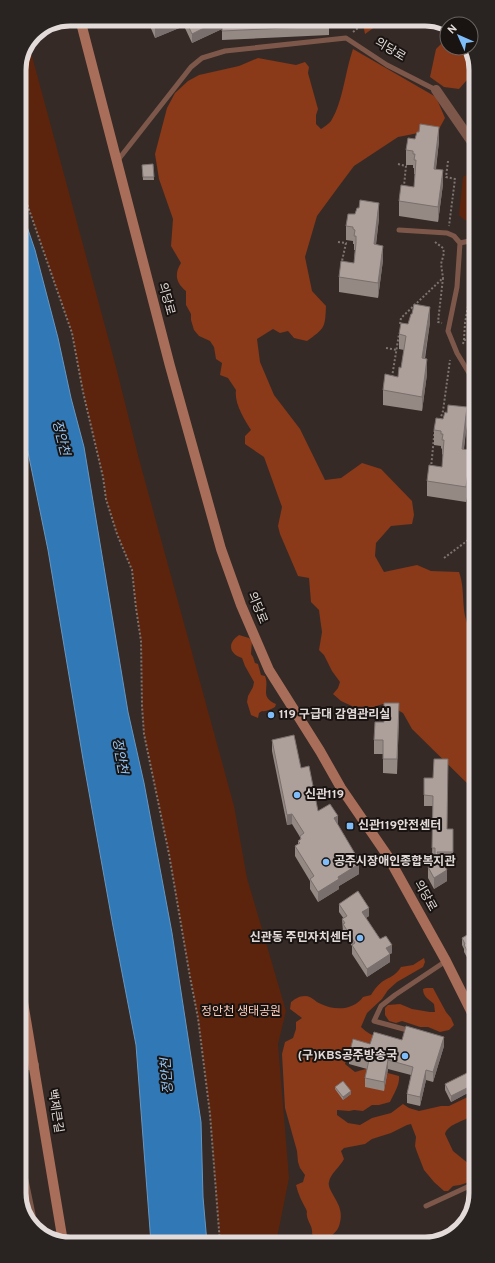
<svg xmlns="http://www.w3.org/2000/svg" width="495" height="1263" viewBox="0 0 495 1263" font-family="Overpass,'Noto Sans KR',sans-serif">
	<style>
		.green { fill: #5c240d }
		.forest { fill: #8a3919 }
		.water { fill: #3178b6; stroke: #6696c0 }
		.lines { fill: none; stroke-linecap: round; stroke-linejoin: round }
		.path { stroke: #7d7470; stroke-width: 2; stroke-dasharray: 2 2; stroke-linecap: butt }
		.lane { stroke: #7d584a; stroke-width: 5 }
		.street { stroke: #7d584a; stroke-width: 10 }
		.secondary { stroke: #a96e59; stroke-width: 10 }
		.wall { fill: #958984 }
		.shaded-wall { fill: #796f6c }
		.building { fill: #ad9f9a; stroke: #796f6c }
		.poi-dot { fill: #7ebdf9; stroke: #191412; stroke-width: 1.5 }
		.labels { text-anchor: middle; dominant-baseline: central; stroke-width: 4; stroke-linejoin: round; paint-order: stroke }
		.street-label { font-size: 12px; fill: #e3dbd9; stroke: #191412 }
		.poi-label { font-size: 12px; font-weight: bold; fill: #e3dbd9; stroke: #191412; text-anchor: start }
		.park-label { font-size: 12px; fill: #fdcdbb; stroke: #191412 }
		.water-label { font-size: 13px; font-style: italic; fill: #92c7f8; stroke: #191412 }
		.rim { fill: none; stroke: #e3dbd9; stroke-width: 5 }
	</style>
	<rect width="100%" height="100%" fill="#352a26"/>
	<path class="green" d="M29,45L115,363L139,459L234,806L247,878L286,1011L278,1044L289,1178L276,1243H220L210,1114L198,1018L190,977L169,854L144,734L142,706L141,641L136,608L132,570L117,534L106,499L103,477L83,392L72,333L25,198L19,170V67Z
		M468,174L471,176L474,182V221C467,222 464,220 459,215L463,177Z"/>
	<path class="forest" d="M362,19H386L365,34Z
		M447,38V48H468L474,57V72L459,89L444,87L430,77L436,49Z
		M353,49L436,97L445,118L439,129L398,137L354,166L339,186L317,216L305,257L312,291L326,306C325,328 325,328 307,341L294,338L288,331L280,333L273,329L257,339L260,362L274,395L300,429L325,480L341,478L362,463L381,469L412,501L414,515L412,524L391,526L376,543L375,556L384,572L417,565L431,571L459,572C467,593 458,618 475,635V791L412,729L403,713L394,708L383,704L367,709L356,708L341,701L333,694L338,688L340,682L332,671L324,655L319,650L322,632L320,618L319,610L311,602L309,578L298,576L280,534L278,526L282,507L264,457L245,444V436L251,430C244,419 234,403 236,390L228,378L220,375L222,363L216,359L214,347L210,341L199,336L194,330L191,320V314L186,305V291C176,283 174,274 181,263L171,246L173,219L159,179L155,154L167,108L175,93L188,81L199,75L239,66L258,58L296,65L305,62L309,67L308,73L318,109L316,115V124L321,129C325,126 329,124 331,121C343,102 345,72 353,49Z
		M239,635L249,638L252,641L251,654L253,657L255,663L258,664L261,675L265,676C270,689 259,696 276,704L275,707C271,709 266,712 262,711L259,713L258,718L251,715L247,702L248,696L253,687L254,682L245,666L242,658C229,654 227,643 239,635Z
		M424,958L425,962L423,967L397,982L388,990L382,999L367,1013L361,1027C367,1033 373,1036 381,1038L372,1039L370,1043L354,1046L348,1054L345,1064L355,1072L369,1068L399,1076C400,1085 394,1093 390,1102L379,1105H372L363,1111L354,1110L349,1111L337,1110V1115L348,1123L360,1125L372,1118L391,1113L403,1104L409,1108L419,1111L441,1106H449L476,1093V1113C467,1121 448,1123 445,1134L453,1151L469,1164L475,1180L460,1185L453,1186L448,1191H444L434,1182L424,1170L417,1152L415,1146L416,1137L411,1124L407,1125L391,1133L372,1139L365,1144L344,1148L341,1151L344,1159C340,1167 330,1174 329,1182C328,1185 330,1189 331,1191C338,1204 344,1211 339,1226C337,1232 331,1236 326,1239C320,1241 316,1238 312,1234C313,1226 308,1223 307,1216C306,1211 308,1214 306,1209C302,1202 298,1194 296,1185L303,1182L305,1175L300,1168L298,1162L297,1151L285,1108L282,1054L285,1042L293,1038L296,1029V1022L302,1018L290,1009L291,1002C295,999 299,996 305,996C312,996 315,1002 321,1004C335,1011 354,1010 363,997L371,995C374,990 379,983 385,980C392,976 396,975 401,967L413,965Z
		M426,988H433L446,1012L451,1018L454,1025L449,1030L440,1032L428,1027H420L402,1021L396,1023L389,1021L385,1015V1008L388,1005L400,1004L412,1009L430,1012H435L434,1004C429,999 423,997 423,989Z"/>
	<path class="water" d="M19,203L35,250L58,338L71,398L84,447L128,712L144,783L172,933L201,1122L203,1197L207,1243H151L136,1045L113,926L83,759L48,550L20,413Z"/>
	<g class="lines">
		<path class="path" d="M353,32L369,19
			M25,53L31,52
			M448,161L446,177L455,179L449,226
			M398,164L406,166L404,186
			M19,170L25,198L72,333L83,392L103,477L106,499L117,534L132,570L136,608L141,641L142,706L144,734L169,854L190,977L198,1018L210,1114L220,1243
			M338,242L346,243L342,261L344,262
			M435,242L443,248L444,253L441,264L443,278
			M400,324L401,318L443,278L438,322L442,323
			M464,340L465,323L475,266
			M463,344L464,340L475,338
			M386,348L397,350
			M392,377L399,334
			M470,390L475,398
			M440,420L443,411L450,360
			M431,468L435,427L436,425
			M475,550H472L475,578
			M444,558L475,535"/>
		<path class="lane" d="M118,160L191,67L202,58L225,51L346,38L387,65L436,90
			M399,230L447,233L454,236L460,243L457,287L448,331L457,353L475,383
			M460,243L474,240
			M411,1031L374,1021L381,1006L395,995L446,961
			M426,1206L476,1183"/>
		<path class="street" d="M436,90L474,145
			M21,1052L34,1065
			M21,1065H34
			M21,1173L23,1178L32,1222"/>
		<path class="secondary" d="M80,19L170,366L221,549L241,605L269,670L320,751L341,788L387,855L446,961L476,1021
			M20,984L63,1242"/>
	</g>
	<path class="wall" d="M147,19H329V35L222,40V29L192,43L184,26L155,38Z
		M439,141L436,169L443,184L438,222L399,216V201L414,187L415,174H414V168H413V165H406V150Z
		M153,164L154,180H143L142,165Z
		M379,218L376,245L383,260L378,298L339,292V277L354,263L355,250H354V244H353V241L346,240V226Z
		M475,293V324L469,323V309Z
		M430,322L425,359L427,374L422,411L383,405V390L398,377L401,368L404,350L399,349V334L408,324Z
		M467,422L464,449L471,465L466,502L427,496V481L442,467L443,455L442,454V449L441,448V446L434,445V430Z
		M399,718L397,774L383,773V754H374V740L384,722Z
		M272,740L301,768L318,811L338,825L357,861L359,874L339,886V889L318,902L310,889V881L295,856V846L298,844V841L300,840V837L292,824L287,825L272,751Z
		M424,778H433L447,829H453V862H443L447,881L434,889L428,878V867L435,863V859H432L433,806H424Z
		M339,904L369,916L366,918L380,939L392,953L390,954V962L367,977L352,954V946L343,932L342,919H344L339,912Z
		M476,930V973L464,952V949L462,945V938Z
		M402,1040L444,1046L433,1082L426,1080L420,1106L407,1103V1094L411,1075L388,1069L384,1091L365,1087V1078L367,1069L349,1064V1055L370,1044Z
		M445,1084L475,1089L451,1102L445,1090Z
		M335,1087L351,1094L343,1100L335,1089Z"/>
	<path class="shaded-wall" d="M177,19H184V26L155,38V28Z
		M222,19V29L192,43V34Z
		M439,127V141L434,183V169Z
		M443,170V184L438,222V207Z
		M379,203V218L374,259V244Z
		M383,246V260L378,298V283Z
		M430,307V322L422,373V358Z
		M427,359V374L422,411V397Z
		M467,407V422L462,463V449Z
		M471,450V465L466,502V487Z
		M292,814V824L287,825V815Z
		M338,816V826L334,818Z
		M357,857V865L359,864V874L339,886V889L318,902V892L338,877L355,858Z
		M447,870V881L434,889V878Z
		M369,908V916L362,920V912Z
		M392,945V953L390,954V962L367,977V969L386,948Z
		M444,1037V1046L433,1082V1072Z
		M388,1060V1069L384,1091V1082Z
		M426,1070V1080L420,1106V1097Z
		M475,1084V1089L451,1102V1096Z
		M351,1091V1094L343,1100V1097Z"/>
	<path class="building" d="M151,19H177L155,28Z
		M185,19H329V26L222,31V19L192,34Z
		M420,124L439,127L434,169L443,170L438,207L399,201L401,185L414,187L416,160H414L415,154H413V151L406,150L408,138L415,139L417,132H419Z
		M153,164L154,177H143L142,165Z
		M360,200L379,203L374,244L383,246L378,283L339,277L341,261L354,263L356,243V236H354L355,230L353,229V227L346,226L348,214H355L357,208H359Z
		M471,293H475V310L469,309Z
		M414,304L430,307L422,358L427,359L422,397L383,390L385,374L398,377L399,367L401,368L406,336L399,334L401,323L408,324L411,314H412Z
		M448,405L467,407L462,449L471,450L466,487L427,481L429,465L442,467L444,440H442L443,434H441V431L434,430L436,418L443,419L445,412L447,413Z
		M384,703H399L397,759H383V740H374L375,722H384Z
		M294,735L301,768L309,766L318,811L330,804L338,816L334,818L357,857L355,858L359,864L338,877L339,879L318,892L310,879L314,876L295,846L300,843L298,841L301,839L300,836L304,833L292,814L287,815L272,740Z
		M434,759H448L447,829H453V852H437L447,870L434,878L428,867L435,863V848H432L433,796L424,795V778H433Z
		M358,891L369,908L362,912L380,939L386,936L392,945L386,948L390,954L367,969L352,945L355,943L343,924L345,923L342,919L347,916L339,904Z
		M476,930V966L464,945L465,944L462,938Z
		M406,1026L444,1037L433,1072L426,1070L420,1097L407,1094L413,1067L388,1060L384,1082L365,1078L369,1060L349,1055L353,1039L370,1044L374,1032L402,1040Z
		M469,1072L475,1084L451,1096L445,1084Z
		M343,1081L351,1091L343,1097L335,1087Z"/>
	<g class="poi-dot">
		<circle cx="271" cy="715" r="4"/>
		<circle cx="297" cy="795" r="4"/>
		<rect x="346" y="822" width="8" height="8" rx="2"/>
		<circle cx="326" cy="862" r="4"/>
		<circle cx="360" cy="938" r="4"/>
		<circle cx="405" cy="1056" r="4"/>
	</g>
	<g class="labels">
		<g class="street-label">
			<text transform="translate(390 50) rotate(31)">의당로</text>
			<text transform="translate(166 299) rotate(75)">의당로</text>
			<text transform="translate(257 608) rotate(68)">의당로</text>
			<text transform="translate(425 896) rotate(61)">의당로</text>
			<text transform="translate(55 1111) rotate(81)">백제큰길</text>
		</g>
		<g class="poi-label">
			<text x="279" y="715">119 구급대 감염관리실</text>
			<text x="305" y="795">신관119</text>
			<text x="358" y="826">신관119안전센터</text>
			<text x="334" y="862">공주시장애인종합복지관</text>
			<text x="352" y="938" text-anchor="end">신관동 주민자치센터</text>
			<text x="397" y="1056" text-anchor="end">(구)KBS공주방송국</text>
		</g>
		<g class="park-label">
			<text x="241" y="1012">정안천 생태공원</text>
		</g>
		<g class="water-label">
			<text transform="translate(60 438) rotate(76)">정안천</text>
			<text transform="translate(119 756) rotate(80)">정안천</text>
			<text transform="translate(168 1076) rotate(-94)">정안천</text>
		</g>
	</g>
	<path d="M0 0H495V1263H0ZM70 26H425A44 44 0 0 1 469 70V1193A44 44 0 0 1 425 1237H70A44 44 0 0 1 26 1193V70A44 44 0 0 1 70 26Z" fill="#292422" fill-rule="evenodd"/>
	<path class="rim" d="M70 26H425A44 44 0 0 1 469 70V1193A44 44 0 0 1 425 1237H70A44 44 0 0 1 26 1193V70A44 44 0 0 1 70 26Z"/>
	<g transform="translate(459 36) rotate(315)"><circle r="19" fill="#191412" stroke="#6a6462"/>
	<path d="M0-3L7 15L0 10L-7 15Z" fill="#7ebdf9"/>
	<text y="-6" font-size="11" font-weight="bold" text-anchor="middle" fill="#e3dbd9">N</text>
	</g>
</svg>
